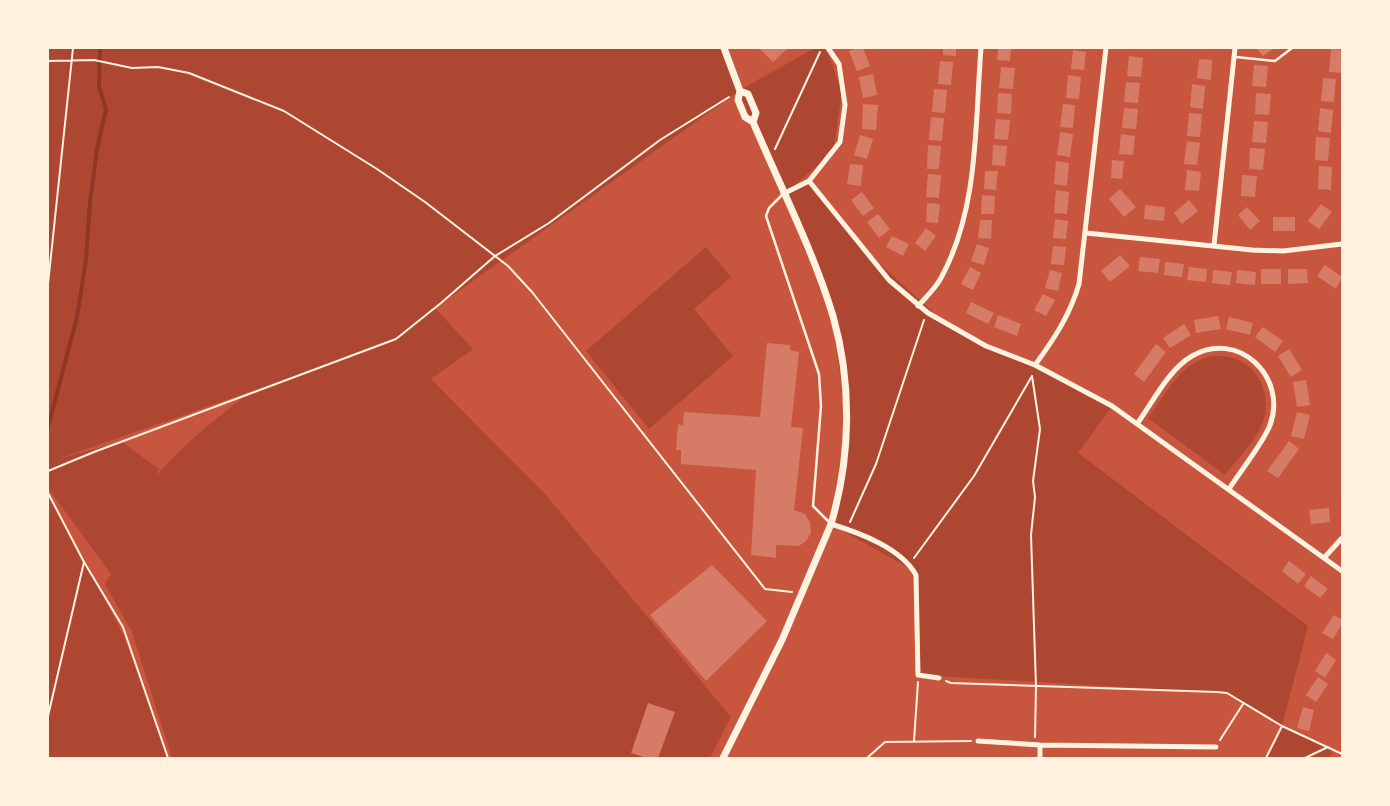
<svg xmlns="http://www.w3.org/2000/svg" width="1390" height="806" viewBox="0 0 1390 806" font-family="'PT Sans Narrow',sans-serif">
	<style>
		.green { fill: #ae4732; fill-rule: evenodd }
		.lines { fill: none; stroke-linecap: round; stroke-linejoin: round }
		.stream { stroke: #8f3625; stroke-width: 4 }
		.building { fill: #d67c66 }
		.path { stroke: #fff3e0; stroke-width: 2 }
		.service { stroke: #fff3e0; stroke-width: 2.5 }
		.minor { stroke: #fff3e0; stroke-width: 5 }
		.tertiary { stroke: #fff3e0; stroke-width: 7 }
	</style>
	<rect width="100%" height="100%" fill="#c8553d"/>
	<path class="green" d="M48,48H723L740,90L815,48H826L842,92L833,153L786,192L809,181L858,244L949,327L1112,406L1078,453L1308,626L1282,726L1334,750L1329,758H1266L1281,726L1227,693L918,675L914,571L831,524L847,432L833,317L739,91L435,308L473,349L431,379L546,495L731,717L710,758H172L132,632L105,584L111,574L48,488ZM252,391C217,418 184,443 155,477L159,469L122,442L58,459Z
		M706,247L731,277L694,309L733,356L649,429L586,351Z
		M1213,356C1222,356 1232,356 1240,361C1264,373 1273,405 1260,428C1252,445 1236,460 1225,475L1148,418C1166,394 1181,361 1213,356Z
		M48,493L123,634L168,758H48Z"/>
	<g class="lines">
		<path class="stream" d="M48,427L77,317L86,260L90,202L97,149L106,109L99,87L100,48"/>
	</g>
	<path class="building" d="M759,48H788L773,62Z
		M858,48H863L870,66L857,71L849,51Z
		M943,48H956V56L943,55Z
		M998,48H1011L1010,61L997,60Z
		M1256,48H1274L1263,56Z
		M1331,49L1342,50V73L1329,72Z
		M1073,50L1086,52L1084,70L1071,69Z
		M1129,56L1143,58L1141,77L1127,76Z
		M1199,59L1212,60L1211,80L1197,78Z
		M940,61L953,62L951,85L938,84Z
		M1254,65L1268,66L1266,87L1252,86Z
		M1001,67L1015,68L1013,89L999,88Z
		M873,74L877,95L863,98L859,77Z
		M1068,75L1081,77L1079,99L1066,98Z
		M1323,78L1336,79L1334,102L1321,101Z
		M1126,82L1140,83L1138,103L1124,102Z
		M1192,84L1205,86L1203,109L1190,107Z
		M934,89L947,90L945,113L932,112Z
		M998,93L1012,94L1011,114L997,113Z
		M1256,93L1271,94L1269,115L1255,114Z
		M863,104L878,105L876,130L862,129Z
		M1063,104L1075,105L1073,128L1060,127Z
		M1124,108L1138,109L1136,129L1122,128Z
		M1320,108L1333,110L1331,133L1318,131Z
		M1189,113L1202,114L1200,137L1187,136Z
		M931,117L944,118L942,141L929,140Z
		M996,119L1010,120L1008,140L994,139Z
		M1254,121L1268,122L1266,143L1252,142Z
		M1060,132L1073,134L1070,157L1057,155Z
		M1121,134L1135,136L1133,155L1119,154Z
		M860,135L873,139L867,159L854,155Z
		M1316,137L1330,138L1328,161L1315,160Z
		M1187,141L1200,143L1197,165L1184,164Z
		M928,145L941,146L939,169H927Z
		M993,145L1007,146L1005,166L992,165Z
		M1250,148L1265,149L1263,170L1249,169Z
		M1112,160L1124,161L1122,179L1111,178Z
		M1056,161L1069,163L1067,186L1054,184Z
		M850,164L863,165L861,186L847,184Z
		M1319,166L1332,167L1331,190L1318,189Z
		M1187,170L1201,172L1199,191L1185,190Z
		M985,171H998L996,190L984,189Z
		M928,174L941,175L939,198L926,197Z
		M1242,175L1257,176L1255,197L1241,196Z
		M1120,189L1136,207L1124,217L1109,199Z
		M1056,190L1069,192L1067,214L1054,213Z
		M862,192L874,208L863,216L851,200Z
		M982,195L995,196L994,214H981Z
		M1189,200L1198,211L1182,224L1174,213Z
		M927,203L940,204L938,223L926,222Z
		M1321,204L1332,212L1319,229L1308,221Z
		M1145,205L1165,207L1164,221L1144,219Z
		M1247,207L1260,221L1250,230L1238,215Z
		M878,214L890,229L879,238L867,222Z
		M1273,217H1295V231H1273Z
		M1055,219L1068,221L1066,239L1053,238Z
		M980,220H992L991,239L978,238Z
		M926,228L936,236L925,251L915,243Z
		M892,236L909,244L903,256L886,247Z
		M977,244L989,248L984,265L971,261Z
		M1053,246L1066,247L1064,265L1051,264Z
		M1120,255L1130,266L1110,282L1101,271Z
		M1140,257L1160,259L1158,273L1138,271Z
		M1165,262L1184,264L1182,277L1164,275Z
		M1325,265L1342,277L1336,289L1317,276Z
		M970,267L981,273L973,290L961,284Z
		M1189,267L1207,269L1206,282L1187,280Z
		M1261,269H1281V284H1261Z
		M1288,269H1307L1308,283L1288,284Z
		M1050,270L1062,273L1058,291L1045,288Z
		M1213,270L1232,272L1230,285L1212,283Z
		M1237,270L1256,272L1255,285L1236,283Z
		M1043,294L1055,300L1046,316L1034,310Z
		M971,302L994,313L988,324L966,313Z
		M998,315L1021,324L1017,336L994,327Z
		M1218,316L1221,329L1196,333L1194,320Z
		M1229,317L1253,323L1250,335L1226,329Z
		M1184,324L1191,335L1170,348L1163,338Z
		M1263,327L1283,341L1275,352L1255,337Z
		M767,343L790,345V350L799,352L791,427L803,428L794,510L805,514L810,523L811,533L806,541L799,546L776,545V558L751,555L756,470L681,464V450H676L678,424L683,426L684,412L760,417Z
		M1156,344L1166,352L1144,382L1134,374Z
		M1289,349L1302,370L1291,377L1278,356Z
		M1306,380L1310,405L1297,407L1293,382Z
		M1297,412L1310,415L1304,439L1291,436Z
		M1289,441L1299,449L1278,478L1267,471Z
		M1329,508L1330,522L1311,524L1309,510Z
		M1289,561L1306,574L1298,584L1282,571Z
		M712,565L767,621L706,681L650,615Z
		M1311,576L1328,589L1320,598L1304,586Z
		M1334,615L1342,620V624L1333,639L1322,633Z
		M1326,653L1336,660L1325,678L1315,671Z
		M1318,677L1328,684L1316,702L1306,695Z
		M648,703L675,712L658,758H647L631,753Z
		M1303,707L1314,710L1309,731L1297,728Z"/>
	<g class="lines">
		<path class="path" d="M48,61L94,60L132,68L158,67L189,73L284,111L377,169L425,202L508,266L532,292L765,589L792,592
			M775,149L820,52
			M48,284L73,48
			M1032,376L1040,429L1033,481L1035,497L1031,535L1036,687L1035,737
			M48,471L94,452L396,339L441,303L495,256L549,223L660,140L729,97
			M48,493L84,562L48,716
			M850,522L876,464L924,320
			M914,558L974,476L1032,376
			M84,562L123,627L168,758
			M946,681L951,683L1217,692L1227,693L1282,726L1266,758
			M1282,726L1342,754
			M1220,740L1243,704
			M914,741L918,682
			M867,758L885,742L971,741
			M1305,758L1328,747"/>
		<path class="service" d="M1236,57L1275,61L1292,48
			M783,194L769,208L766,216L819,374L821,406L813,506L830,523"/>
		<path class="minor" d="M809,181L889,280L928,313L986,346L1035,365L1112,406L1342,571
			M783,194L809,181L840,142L845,105L839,64L828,48
			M1086,233L1252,250L1283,251L1342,244
			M1214,245L1235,48
			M918,306C926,297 937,287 942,276C979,207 975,123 981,48
			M1035,365C1054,339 1070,315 1079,284L1106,48
			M1137,424C1153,402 1168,370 1192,356C1238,329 1288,377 1270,425C1264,442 1239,473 1229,489
			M831,524C860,533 901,548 916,575L918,675L939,678
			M1324,558L1342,538
			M978,741L1040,745L1216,747
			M1040,758V745"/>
		<path class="tertiary" d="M740,91L748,94L756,113L753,122
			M723,758L782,640L831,524C851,457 852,383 833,316C813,250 780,186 753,122L745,117L738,100L740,91L724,48"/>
	</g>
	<rect width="1390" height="806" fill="none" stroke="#fff3e0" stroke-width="98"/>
</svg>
